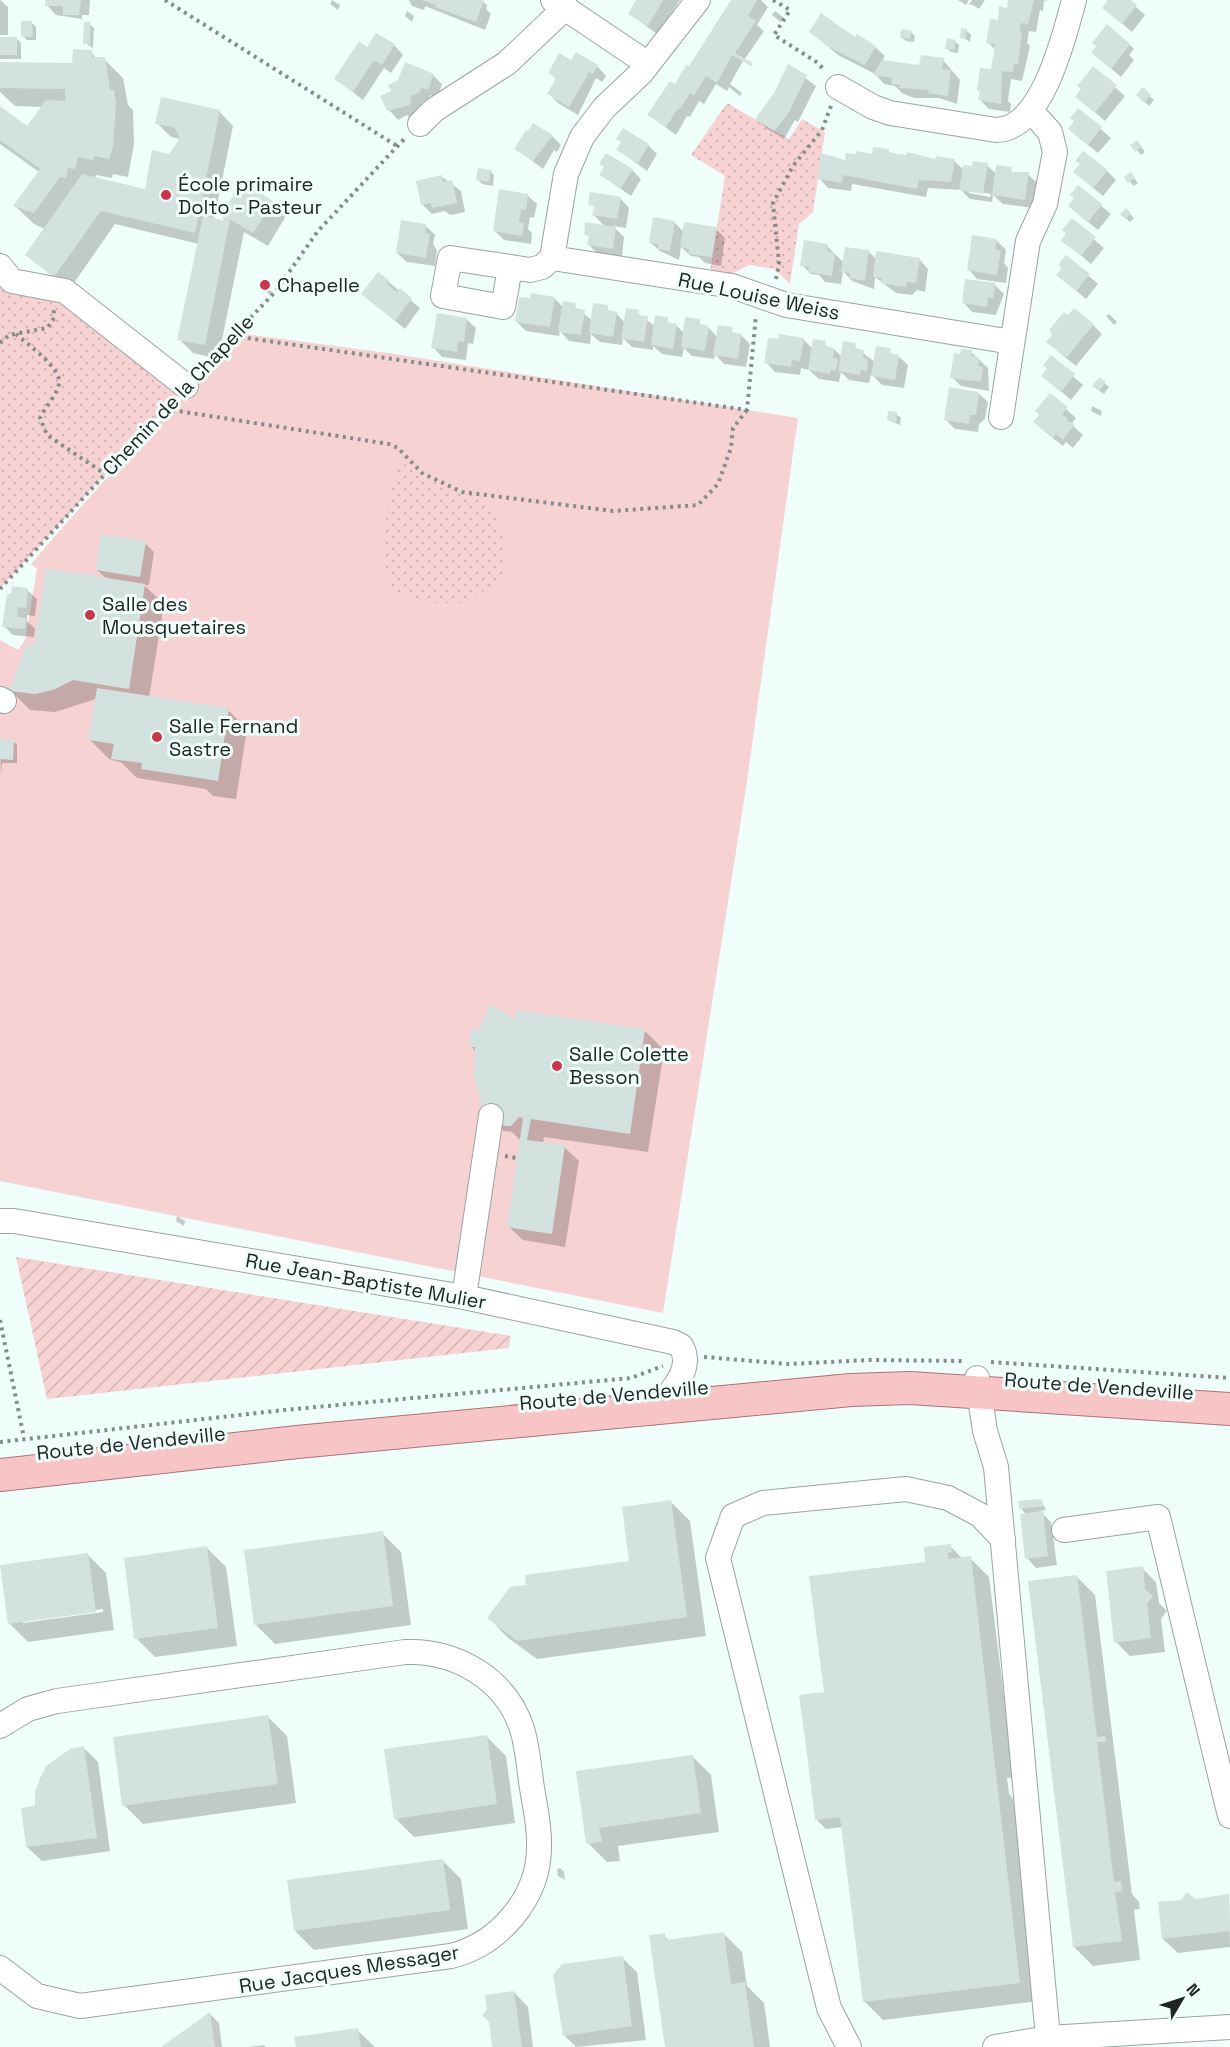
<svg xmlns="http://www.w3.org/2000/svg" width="1230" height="2047" viewBox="0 0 1230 2047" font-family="'Space Grotesk',sans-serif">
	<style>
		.grass { fill: #f7d2d2 }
		.park { fill: url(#park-dots) }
		.garden { fill: url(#garden-furrows) }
		.shadow { fill: #0003; fill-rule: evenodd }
		.building { fill: #d4e2df }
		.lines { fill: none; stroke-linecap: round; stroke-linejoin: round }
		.minor-casing { stroke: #98a5a2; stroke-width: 26 }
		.major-casing { stroke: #aa7476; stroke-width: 34 }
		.path { stroke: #848d8b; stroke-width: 4; stroke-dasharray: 3 4.5; stroke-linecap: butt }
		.minor { stroke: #fff; stroke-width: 24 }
		.major { stroke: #f8c5c7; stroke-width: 32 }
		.poi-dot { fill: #c7374b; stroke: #f0fefb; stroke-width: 2 }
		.labels { text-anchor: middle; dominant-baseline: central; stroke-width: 6; stroke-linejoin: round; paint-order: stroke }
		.poi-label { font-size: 20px; fill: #212625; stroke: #f0fefb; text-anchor: start }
		.street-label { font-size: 20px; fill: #212625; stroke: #f0fefb }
	</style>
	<defs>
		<pattern id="park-dots" width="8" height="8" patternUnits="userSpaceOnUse" patternTransform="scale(1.5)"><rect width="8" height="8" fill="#f7d2d2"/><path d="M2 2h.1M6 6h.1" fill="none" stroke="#d3b4b4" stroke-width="1.8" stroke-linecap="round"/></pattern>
		<pattern id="garden-furrows" width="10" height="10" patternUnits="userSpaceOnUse" patternTransform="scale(1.5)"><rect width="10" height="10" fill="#f7d2d2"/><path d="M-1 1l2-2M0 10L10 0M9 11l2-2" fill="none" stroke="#d3b4b4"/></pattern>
	</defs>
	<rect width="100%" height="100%" fill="#f0fefb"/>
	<path class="grass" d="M245,334L388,353L798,418L746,788L663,1313L0,1181V640L18,650L25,640L37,569L31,564C99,484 171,409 245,334Z"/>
	<path class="park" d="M727,103L789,139L802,119L825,132L813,212L799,224L790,284L775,269L749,265L730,275L710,272L725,176L691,155Z
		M0,266L65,291L186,386L0,589Z
		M400,464L411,465C429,483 456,494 482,496L504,531L503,575L469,603H426L390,589L382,550L390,489Z"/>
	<path class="garden" d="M16,1257L511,1336L509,1348L47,1399Z"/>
	<path class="shadow" d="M0,0L8,7V35H0Z
		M47,0H90L89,15H82V19L56,15L47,5Z
		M332,0L340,5L338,10L330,4Z
		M409,0H481L487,5L486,9L491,14L485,30L425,6L424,10L412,6Z
		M637,0H680L657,34L630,14Z
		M732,0H761L768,7L757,25L764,31L744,60L756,68L743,61L730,84L742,93L740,96L729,87L727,91L716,84L704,104L699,101L690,117L687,116L676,135L649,115L689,68Z
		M958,0H969L966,5Z
		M972,0H985L979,9L971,4L968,6Z
		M1011,0H1048L1044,1L1043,11L1040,10L1036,32L1029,31L1027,43L1030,46L1022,81L1011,79L1008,101L1011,104L1010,112L989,109L980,100L981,93L978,90L992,71L995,50L988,42L998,22L1000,8L1008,9Z
		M1108,0H1128L1145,15L1132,32L1104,8Z
		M407,11L414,16L412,22L405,16Z
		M775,11L784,18L781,22L772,15Z
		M32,23L36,27V40H27L23,36Z
		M89,24L94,28L93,48L85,43Z
		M967,31L971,35L970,42L962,37Z
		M811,32L856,39L875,47L885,56L882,61L921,67L943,60L960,80L957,104L939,98H914L902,93L895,86L884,84L875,74L838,55Z
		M911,32L915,36L914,42L906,41L901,37Z
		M0,39H17L21,43V59H0Z
		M1125,40L1134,49L1129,55L1134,60L1121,77L1093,53Z
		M955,41L959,45L958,53L951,52L947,48Z
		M394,45L403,55L391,73L384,68L363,100L336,79L367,49Z
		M91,51L95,58L104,59L123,78L128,105L133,110L134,144L128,177L113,174L112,178L96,175L95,179L147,191L181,139L171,137L157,123L219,111L233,126L214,220L225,222L224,214L272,202L286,216L268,246L244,232L218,359L193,353L179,339L199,244L115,224L69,290L27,255L45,229L34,224L15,206L39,172L0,144V108L27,128L43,107L15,106L0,92V63L73,64Z
		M572,63L597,66L606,76L602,82L596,78L578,115L558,103L549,94L557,80L550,72Z
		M789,66L816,86L798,122L795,120L784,139L766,128L757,119L775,94Z
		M1093,68L1125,96L1105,121L1077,97Z
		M433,75L442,84L437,98L430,95L429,101H424L420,106L421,109L410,118L407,115L398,120L389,110L393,92Z
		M1143,90L1154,100L1149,106L1138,95Z
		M1079,110L1111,138L1098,153L1079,138L1076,122Z
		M552,136L561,145L557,152L554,150L543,169L516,149Z
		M648,145L657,154L647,171L618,150Z
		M1133,145L1141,147L1145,152L1141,155Z
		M889,154L940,163L954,161L964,170L987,165L996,174H1028L1037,183L1034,208L1003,204L993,195L992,202L970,199L961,190L928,188L926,197L852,184L851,191L828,188L819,178L846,162ZM969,190L991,194L990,197L969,193Z
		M632,170L641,179L631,196L601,175Z
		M490,171L494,175L493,186L482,184L478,180Z
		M1107,171L1116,180L1103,196L1085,181Z
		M1131,174L1138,183L1134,186L1130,182Z
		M441,176L461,191L465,212L450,215L445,211L432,214L423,205Z
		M1079,187L1111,214L1098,230L1079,215L1076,199Z
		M527,195L537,204L534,218L530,217L528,229L532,233L531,244L504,240L495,231Z
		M620,198L629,208L626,228L613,226L624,237L622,257L598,254L589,245L605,227L594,215Z
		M1126,210L1134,218L1130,222L1122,214Z
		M1072,221L1104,248L1091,264L1063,240Z
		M674,222L684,232L716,229L725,238L721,266L705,263L699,257L691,256L681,247L679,260L660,251L650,242Z
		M425,225L435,235L433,244L437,250L435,266L407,262L397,253Z
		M996,240L1006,250L1004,263L1008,268L1006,283L977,279L968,269Z
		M827,246L844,263L869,252L877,260L919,259L928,269L925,292L917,290L912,295L896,293L875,277L874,289L852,281L843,271L841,284L825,282L819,275L811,274L802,265Z
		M1067,257L1098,284L1086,299L1058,275Z
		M379,274L420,308L405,329L363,294Z
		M265,285L272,292L270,295L262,288Z
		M995,285L1004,294L996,315L972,312L963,302Z
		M554,298L564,308L571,304L592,320L616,313L625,323L634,311L655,326L676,325L684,333L708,327L717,337L741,335L750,344L746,367L724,364L715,354L714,359L692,356L684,348L682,357L662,354L653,346V350L632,347L623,338L622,345L600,342L591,334L590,344L569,341L560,331L559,336L526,331L517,322Z
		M1109,314L1117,322L1114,325L1106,316Z
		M1068,317L1093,325L1102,334L1076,366L1057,351Z
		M466,319L476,328L473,344L468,343L466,360L442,357L433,347Z
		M803,339L813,349L814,341L834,349L842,357L851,344L875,362L891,355L898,356L908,365L904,388L882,385L871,374L869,383L849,380L841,372L839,382L819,379L809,370L801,368L800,375L775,372L766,362Z
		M971,352L988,368L989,391L961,386L952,377Z
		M1051,357L1083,385L1071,400L1043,376L1049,369Z
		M1099,379L1109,387L1104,394L1098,390Z
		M978,393L988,402L985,419L979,424L978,432L955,429L945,419Z
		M1050,395L1076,418L1071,424L1083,435L1073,448L1066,442L1063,446L1044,431L1040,415Z
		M1092,406L1102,411L1101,416L1091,411Z
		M896,414L901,418L900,425L888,420Z
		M145,543L154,552L149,585H144L164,604L149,698L228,710L247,729L236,799L213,796L206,789L137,778L122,763L109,759L90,740L96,699L55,712L30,710L11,691L36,648L107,579L97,570Z
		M27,590L37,599L35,616L27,615V621L35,629L34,637L13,635L4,626Z
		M0,740L13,741L17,745V763H2L1,775Z
		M645,1031L664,1050L648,1152L544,1137L543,1144L564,1147L579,1161L565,1247L523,1240L508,1226L521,1141L512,1132L504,1131L485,1112L476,1052L471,1046L479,1032Z
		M177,1216L185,1221L184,1226L176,1221Z
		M1041,1500L1046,1510L1040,1511L1051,1522L1057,1565L1036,1568L1027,1558V1515L1021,1509Z
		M671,1502L690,1521L706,1636L537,1659L507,1637L489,1618L528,1586L631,1562Z
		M382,1533L401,1552L411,1625L275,1644L256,1625Z
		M950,1546L963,1559L970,1558L989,1577L1014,1777L1007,1778L1009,1794L1013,1799L1039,2001L883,2020L864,2001L842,1827L826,1829L817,1820L826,1693L927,1563Z
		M207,1548L226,1567L237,1646L155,1657L136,1638Z
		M87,1554L106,1573L114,1630L28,1642L9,1623ZM103,1609V1612L23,1623V1620Z
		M1142,1568L1156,1582L1159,1603L1167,1611L1161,1619L1165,1652L1130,1656L1116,1642Z
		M1076,1576L1095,1595L1132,1894L1139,1902L1140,1909L1134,1910L1140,1960L1093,1966L1074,1947Z
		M268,1717L287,1736L296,1803L143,1824L124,1805Z
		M487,1737L506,1756L515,1823L414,1837L395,1818Z
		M84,1748L98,1762L110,1851L42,1861L27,1847L40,1778L59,1757Z
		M692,1756L711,1775L719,1832L618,1846L620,1861L607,1862L588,1843L578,1772Z
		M442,1860L461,1879L468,1929L314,1950L295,1931Z
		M560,1868L564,1872L565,1880L558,1876L557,1869Z
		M1229,1895L1230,1947L1178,1953L1163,1939L1195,1900Z
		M723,1933L742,1952L747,1986L764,2003L770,2047H666L664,1935L669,1941Z
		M622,1958L637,1972L646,2040L576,2047L564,2035Z
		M514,1992L528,2007L533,2047H494Z
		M210,2014L219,2023L222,2047H164Z
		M357,2030L375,2047H297Z
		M264,2045L266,2047H248Z"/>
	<path class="building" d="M45,0H81L79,15H63V6H45Z
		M422,0H484L476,22L435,7L436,5Z
		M636,0H663L648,26L628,14Z
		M731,0H757L748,16L756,21L735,53L753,63L751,66L732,55L717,83L706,76L694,95L690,93L680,109L678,108L666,127L647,115L670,81L675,84L686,65L689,66Z
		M1008,0H1034L1028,24L1021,23L1019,31L1022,32L1018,64H1014L1013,72L1002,71L1001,104L978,100L980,91L977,90L980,68L991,69L995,44L986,43L990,19L998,20L999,6L1007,8Z
		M1108,0H1131L1137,5L1122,24L1102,8Z
		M821,13L855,37L857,34L876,46L865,65L827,46L809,32Z
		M21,21H32L33,37H21Z
		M84,22H90V44H83Z
		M1107,24L1130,44L1111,69L1091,53L1096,46L1092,43Z
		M961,28L967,29L966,39L960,38Z
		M901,29L912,31L910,39L900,37Z
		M376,33L395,44L382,65L374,60L353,92L334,79L359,41L367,47Z
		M0,37H17V55H0Z
		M947,38L956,40L954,50L945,49Z
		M73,49L92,50V57H105L110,90H114L116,104L113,146L109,159L94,156L93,160L78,157L75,169L68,168L66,178L60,177L34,213L13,206L40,169L0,140V106L27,126L46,100L65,101V89L0,88V62L72,63Z
		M576,52L598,65L593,74L589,72L569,107L547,94L556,78L548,73L559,53L571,60Z
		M921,55L944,58L942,69L951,70L948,96L928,93L929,90L899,88L900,85L891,84L892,78L873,75L882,60L919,65Z
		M405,62L434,74L428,90L421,87L420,92L411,96L410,105L387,111L380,96L391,91L388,85L398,80Z
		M788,64L807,75L788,114L774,131L755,119L774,93Z
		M1093,66L1117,85L1095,113L1075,97L1081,89L1077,86Z
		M1143,87L1151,95L1144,103L1136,95Z
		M161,97L220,110L195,233L101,211L54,277L25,255L82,174L145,189L152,150L169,154L180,138L174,127L155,124Z
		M1078,108L1102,127L1088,145L1068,129L1074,121L1070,118Z
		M533,123L553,135L533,161L514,149L526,130L528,131Z
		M623,128L649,144L638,163L616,150L621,142L616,139Z
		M1137,140L1142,147L1135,152L1130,145Z
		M873,147L889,149V152L897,154L906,155L907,152L935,159L936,156L955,159L951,182L919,180L917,189L843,175L842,183L817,179L821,153L845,160L846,153L856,154V151L872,154Z
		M1083,151L1108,170L1093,188L1073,172L1080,164L1075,161Z
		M606,153L633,169L621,188L599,175L604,167L599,164Z
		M973,161L988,163L983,194L959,190L963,165L972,166Z
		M996,165L1012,167L1011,172H1029L1025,200L992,195Z
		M478,168L491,170L489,182L476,180Z
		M1131,172L1135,178L1128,183L1124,177Z
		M442,175L443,182L452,180L457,203L432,208L431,203L421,205L416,181Z
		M242,181L273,201L253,233L230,219L205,345L177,340L203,216L223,220L222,214Z
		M1078,185L1102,204L1088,222L1068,206L1074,198L1070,195Z
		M499,189L528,194L526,210L521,209L519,222L524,223L522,236L493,231Z
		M590,192L621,197L617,219L592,215L594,206L588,205Z
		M1126,208L1131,213L1125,219L1120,214Z
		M653,217L675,221L670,251L658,249V244L649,243Z
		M1072,218L1096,237L1081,256L1061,241L1066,233L1062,230Z
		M401,220L426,224L425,233L430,234L426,258L396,253Z
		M585,222L616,227L613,249L587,245L589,236L584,235Z
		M684,222L717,227L712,257L688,254L689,249L680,247Z
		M972,235L997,239L995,250H1001L997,275L967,270Z
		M804,240L828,244L827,251L835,253L832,276L808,272L809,267L800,266Z
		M845,247L869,250L865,281L850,278V273L841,272Z
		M876,251L920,258L916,283L907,282L906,287L883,284L881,283L882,278L873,277Z
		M1066,255L1090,274L1076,291L1056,275L1062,268L1058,265Z
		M378,272L389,280L387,284L397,292L400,288L412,298L395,321L361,294Z
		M965,279L996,283L993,298H988L987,307L962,303Z
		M531,293L555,297L550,327L515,322L519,297L530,298Z
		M563,301L576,303L575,308L585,310L581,335L558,332Z
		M593,303L608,305V310L617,312L613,337L589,333Z
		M626,308L639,310L638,315L648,316L644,342L621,338Z
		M1074,308L1094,324L1066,358L1046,342L1052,335L1049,330L1064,312L1068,315Z
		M437,313L467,318L464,342L458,341L457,352L431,348Z
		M655,315L668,317V322L677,324L673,349L651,345Z
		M685,317L700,319V324L709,326L705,351L681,347Z
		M718,325L733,327L732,332L741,334L738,359L713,355Z
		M779,334L804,338L800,361L792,360L791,367L764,363L768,338L778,339Z
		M813,339L826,341L825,346L834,348L833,358L838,359L836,371L831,370L830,374L808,370Z
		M843,341L856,343L855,348L864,350L863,358L868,359L867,371L861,370L860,375L838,371Z
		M876,346L891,348L890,353L899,355L895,380L871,376Z
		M961,349L972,350L971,356L979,357L978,366L983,367L981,382L950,378L954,353L960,354Z
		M1051,355L1075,374L1061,392L1041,376L1047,369L1043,365Z
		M1099,377L1106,382L1099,391L1092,386Z
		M949,387L979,392L976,415H970L969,424L944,420Z
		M1050,393L1068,407L1062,414L1068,419L1067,421L1075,424L1063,440L1056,434L1053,438L1033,422L1039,415L1035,411Z
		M888,411L897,412L896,422L887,420Z
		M101,534L146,541L140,577L96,570Z
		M46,568L145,584L129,689L73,680L53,690L35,694L9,691L26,645L34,646Z
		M12,586L28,588L26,608L18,607L17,617L26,618L25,629L2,627L7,594H11Z
		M97,688L229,708L218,781L141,769L142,763L111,759L114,744L88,740Z
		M0,739L14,740L13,760L0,759Z
		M490,1004L515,1019L516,1010L645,1029L630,1134L531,1119L527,1140L565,1145L552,1234L507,1227L523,1118L519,1117L511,1126H505L484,1113L474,1076L475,1047H469L471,1029L479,1030Z
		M1042,1499L1043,1506L1019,1509L1018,1501Z
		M671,1500L687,1617L517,1641L487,1618L510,1587L526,1585L525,1575L629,1561L622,1507Z
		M1043,1511L1048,1556L1025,1559L1020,1514Z
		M383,1531L393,1606L254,1625L244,1550Z
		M951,1544L952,1552L948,1553V1559L971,1556L1020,1983L863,2002L840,1817L815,1820L808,1762L799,1695L824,1692L809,1576L925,1562L924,1547Z
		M207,1546L218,1628L134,1639L124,1558Z
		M88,1553L96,1612L8,1624L0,1565Z
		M1143,1566L1145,1589L1153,1596L1147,1604L1151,1638L1114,1643L1106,1571Z
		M1077,1575L1097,1737L1105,1736L1106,1742H1097L1114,1882L1121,1881L1122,1891L1115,1892L1122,1941L1073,1947L1028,1581Z
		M268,1715L278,1784L122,1806L113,1737Z
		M487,1735L497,1804L394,1819L384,1749Z
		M84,1746L97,1838L26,1847L21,1808L35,1806V1791L46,1766L70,1749Z
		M693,1755L701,1813L599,1828L602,1842L586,1844L576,1771Z
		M443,1859L450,1910L294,1931L287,1880Z
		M1187,1892L1195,1899L1229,1894L1230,1931L1162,1939L1158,1902L1181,1900Z
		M724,1932L731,1984L745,1982L754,2047H665L649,1935L665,1933L666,1940Z
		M623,1956L632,2026L563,2036L553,1975L562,1964Z
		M514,1991L522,2047H492L489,2022L482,2015L487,2010L485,1995Z
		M210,2012L215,2047H161Z
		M358,2028L361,2047H296L294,2037Z"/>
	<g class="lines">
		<defs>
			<path id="minor" d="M553,0L648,64
				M838,87L873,107L890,113L996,130C1042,130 1064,37 1074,0
				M420,124L434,110L507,63L566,7
				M552,258L566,174L582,137L604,108L642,72L698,0
				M0,266L12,281L65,291L186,386
				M510,268L503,307L443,296L450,258L530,270L542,267L552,258L732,286L786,305L1012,342
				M1001,417L1028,241L1045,204L1055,152L1050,132L1031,111
				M0,699L4,701
				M0,1221H14L464,1297L673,1342L681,1346C690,1361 682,1378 672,1390
				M464,1297L491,1116
				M977,1378L985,1431L996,1467L1048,2038L1230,2027
				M1064,1530L1158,1517L1230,1816
				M0,1726L28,1709L57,1701L405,1652C456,1650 506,1679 522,1729C528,1748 529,1769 532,1788C535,1807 540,1827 539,1847C539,1898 499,1944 451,1956L80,2006L37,1996L0,1968
				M849,2047L829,2008L718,1558L733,1516L763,1503L906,1489L948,1498L980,1515L1003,1539
				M995,2047L1048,2038L1049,2047"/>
			<path id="major" d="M0,1475L297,1442L851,1390L910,1388L1230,1409"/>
		</defs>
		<use href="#minor" class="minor-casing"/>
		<use href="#major" class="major-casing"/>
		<path class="path" d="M165,0L397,146
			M773,0L790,10L774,35L818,63L825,71
			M776,279L779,264L773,203L793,166L822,130L831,106
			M16,334C27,344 62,368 59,384C57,395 45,407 40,418L47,435L105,474
			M233,336L747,410L756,315
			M0,343L9,335L47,328L53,320L54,310
			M199,372L275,292L318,231L406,137
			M165,409L389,444L398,448L422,473L462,492L613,511L698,505L718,484L731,448L733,428L747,410
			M0,589L172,401
			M505,1156L517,1158
			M0,1320L24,1438
			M704,1357L789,1364L869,1360L966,1361
			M991,1362L1230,1378
			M0,1442L284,1410L631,1378L663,1366"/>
		<use href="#minor" class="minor"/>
		<use href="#major" class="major"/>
	</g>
	<g class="poi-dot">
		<circle cx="166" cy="195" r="6"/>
		<circle cx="265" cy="285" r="6"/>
		<circle cx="90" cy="615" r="6"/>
		<circle cx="157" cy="737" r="6"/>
		<circle cx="557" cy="1066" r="6"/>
	</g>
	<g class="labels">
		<g class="poi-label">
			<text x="178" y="184">École primaire<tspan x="178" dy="23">Dolto - Pasteur</tspan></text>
			<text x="277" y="285">Chapelle</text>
			<text x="102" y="604">Salle des<tspan x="102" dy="23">Mousquetaires</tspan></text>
			<text x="169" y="726">Salle Fernand<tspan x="169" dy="23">Sastre</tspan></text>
			<text x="569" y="1054">Salle Colette<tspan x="569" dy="23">Besson</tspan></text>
		</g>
		<g class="street-label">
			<text transform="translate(759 296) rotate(12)">Rue Louise Weiss</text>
			<text transform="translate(178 395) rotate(-47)">Chemin de la Chapelle</text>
			<text transform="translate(366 1281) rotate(10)">Rue Jean-Baptiste Mulier</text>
			<text transform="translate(1099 1386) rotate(4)">Route de Vendeville</text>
			<text transform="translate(614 1395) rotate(-5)">Route de Vendeville</text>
			<text transform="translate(131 1443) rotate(-6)">Route de Vendeville</text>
			<text transform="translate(349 1969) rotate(-9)">Rue Jacques Messager</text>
		</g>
	</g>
	<g transform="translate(1182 1999) rotate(51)" stroke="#f0fefb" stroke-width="4.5" paint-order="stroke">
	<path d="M0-4.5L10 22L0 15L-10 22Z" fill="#212625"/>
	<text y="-9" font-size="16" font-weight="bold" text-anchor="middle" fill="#212625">N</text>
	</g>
</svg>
